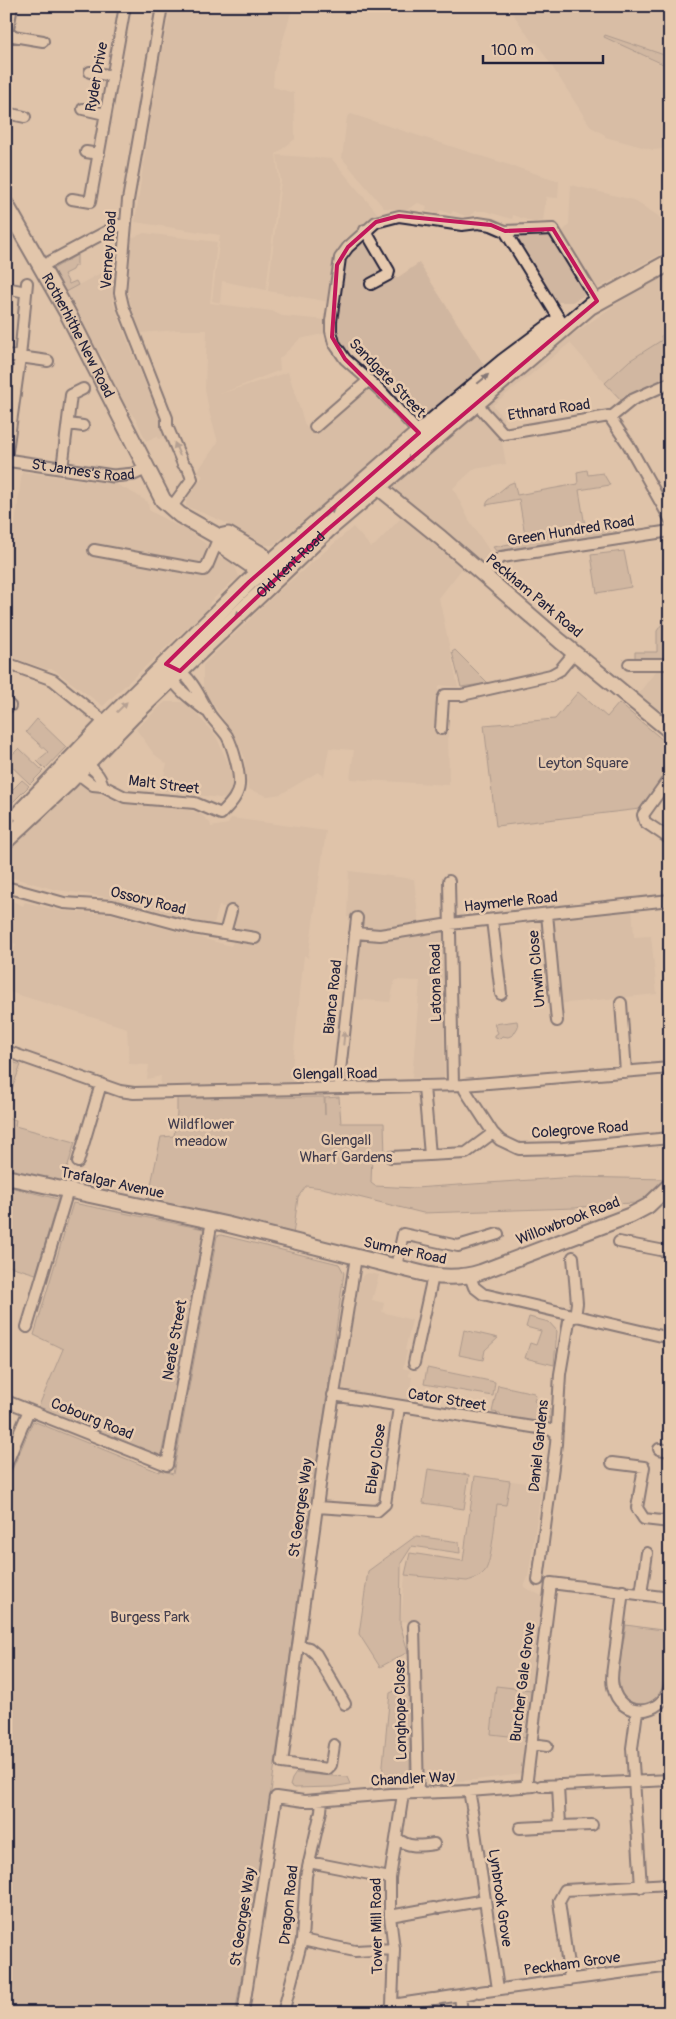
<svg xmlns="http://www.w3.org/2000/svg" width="676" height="2019" viewBox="0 0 676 2019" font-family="Pangolin,sans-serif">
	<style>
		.built { fill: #d0b6a0 }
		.green { fill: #c0a997; stroke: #716669 }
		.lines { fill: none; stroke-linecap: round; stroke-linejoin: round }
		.minor-casing { stroke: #22223b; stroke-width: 14 }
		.tertiary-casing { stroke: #22223b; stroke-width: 15 }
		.secondary-casing { stroke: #22223b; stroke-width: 18 }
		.primary-casing { stroke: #22223b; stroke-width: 19 }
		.trunk-casing { stroke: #22223b; stroke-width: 20 }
		.minor { stroke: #e7caae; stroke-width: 10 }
		.tertiary { stroke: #e7caae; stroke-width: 11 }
		.secondary { stroke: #e7caae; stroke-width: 14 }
		.primary { stroke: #e7caae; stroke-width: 15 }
		.trunk { stroke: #e7caae; stroke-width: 16 }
		.oneway { fill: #847674 }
		.marked { fill: none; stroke: #c2185b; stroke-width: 4; stroke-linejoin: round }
		.labels { text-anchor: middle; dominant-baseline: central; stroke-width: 5; stroke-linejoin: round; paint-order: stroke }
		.street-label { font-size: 15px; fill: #22223b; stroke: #e7caae }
		.park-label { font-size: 15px; fill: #423d4d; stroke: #e7caae }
	</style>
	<rect width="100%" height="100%" fill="#dfc3a9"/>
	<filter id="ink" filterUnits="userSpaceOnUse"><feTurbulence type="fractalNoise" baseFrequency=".02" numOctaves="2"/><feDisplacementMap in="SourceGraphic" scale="10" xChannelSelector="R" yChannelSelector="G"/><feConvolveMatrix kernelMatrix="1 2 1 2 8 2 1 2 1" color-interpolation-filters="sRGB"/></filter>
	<g filter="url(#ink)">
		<path class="built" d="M171,6H293L274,70L273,87L294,93L295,139L276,154L279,181L266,290L222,281L220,303L212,301L220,235L135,222L156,79Z
			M508,6H670V57L604,36L668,68L670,74V136L665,146L662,149L653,150L628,143L605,137V135L591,127L537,43L532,42Z
			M351,114L559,181L558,198L546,197L543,221H537L536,223L513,215L512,219L485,211H475L470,216H465L453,211L451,214L440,210L439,213L426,211L427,206L418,203L406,210L384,208L342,158L347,117Z
			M277,155L332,159L378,214L340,249L330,302L268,291L281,181Z
			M571,185L633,200L657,215L662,220L670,235V249L572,302H557L518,239L549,232L561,233L569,225Z
			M144,233L217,242L210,303L272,311L282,316L326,320L327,333L300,339L279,359L280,370L220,394L288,372L305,425L312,434L367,386L403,426L405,434L354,479L273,545H266L222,521L186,506V500L203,476L197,472L218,442L209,411L205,388L207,330H176L140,333L129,298L128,288L132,238Z
			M372,236L397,278L419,263L484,365L420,420H415L393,393L349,348L346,350L338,336L337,322L344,268L352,252Z
			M114,266L113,302L125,335L167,435L159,439L157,436L146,441L137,421L113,389L106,362L87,336L65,292Z
			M668,276L670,277V330L661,336L663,340L629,361L605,383L570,343L493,405L503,418L502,442L506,464L474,469L453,488L469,520L491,553L480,563L393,487L477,407L523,369L628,296L652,282Z
			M22,472L116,484L135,494L148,502L149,510L177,526L183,527L206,544L208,550L217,557L233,561L240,579L233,581L210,602L209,607L103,706L53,669H46L6,655V525L15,526Z
			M403,516H409L464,566L439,598L458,687L440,685L438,690L435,728L448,729L449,785L350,779L354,750L329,748L324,776L318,772L281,794L267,796L248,789L244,756L236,738L203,689V665L278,592L353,527L371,547L375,545Z
			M656,671H670V720L638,694Z
			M165,702H186L216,736L230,768L233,787L232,795L227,799L160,790L167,764L154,754L136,729Z
			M77,784H85L108,798L130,804L158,803L200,813L210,823L211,827L228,824L231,818L326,831L308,958L304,955L292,1068V1082L160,1085L161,1076L147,1079L149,1065L129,1064L127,1028L6,991V975L16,944L6,940V898L23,906L25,902L60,911L110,914L231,946L235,938L258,934L236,929L232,921L235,910L219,906L214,923L208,924L114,898L57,890L6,876V847Z
			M349,871L414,879L419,924L415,927L363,929L360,925L361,918L347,917Z
			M632,906L634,937L651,936L657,994L556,1004L546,915Z
			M444,933V1078H412L420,981L395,980L390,1002L354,999L359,938L362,935L389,939Z
			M368,1273L379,1275L372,1300L384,1303L382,1312L412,1320L405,1350L407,1351L403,1368L410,1370L409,1376L412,1377L408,1403L347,1392L342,1389L356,1299L362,1276Z
			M475,1476L542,1485L528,1577L524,1587L542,1596L522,1774L475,1780L422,1783L418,1623L401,1621L405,1575L410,1553L463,1561Z"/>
		<path class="green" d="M605,35L670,57V74L665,65L604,37Z
			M77,255V266H74L72,270L64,274L69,284L76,281L78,285L65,292L53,269Z
			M670,330V376L623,402L605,383L629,361L662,340L661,336Z
			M587,470L588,475L603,473L610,485L579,490L586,532L619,527L615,533L496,551L493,547L526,541L519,499L486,505L488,501L509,484L514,482L517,495L578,484L577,472Z
			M624,551L631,587L597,593L591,555Z
			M670,612V658H635V652H657V631Z
			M455,650L488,683L461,687L452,652Z
			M578,692L607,717L619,703L670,746V766L640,809L496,826L484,725L555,719Z
			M37,719L66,747L45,769L37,761L48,752L26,732Z
			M19,748L43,771L30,784L6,761Z
			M22,780L29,786L6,809V783L13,789Z
			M517,1021L518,1027L513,1035L508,1037L502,1036L500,1038L495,1037V1035L498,1033L494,1024Z
			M6,1060L21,1065L6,1104Z
			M324,1097L325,1115V1098L339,1097L341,1123H384L385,1156L372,1154L371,1183L375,1186L415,1188L575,1177L666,1179L640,1203L604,1204L575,1208L423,1213L322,1188L306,1186L298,1197L293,1235L214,1213L148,1199L161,1137L174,1136L177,1113V1098Z
			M6,1117L16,1120L15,1126L75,1142L63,1182L6,1169Z
			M6,1186L58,1199L36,1274L6,1265Z
			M73,1203L204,1229L192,1292L193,1304L178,1385L175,1388L161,1456L38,1408L63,1349L34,1335Z
			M221,1235L339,1264L344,1273L257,1891L235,2013H6V1490L9,1477L33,1421L159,1472L160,1470L173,1474L217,1236Z
			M529,1317L549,1322L557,1331L554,1365L525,1358L530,1343L536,1345L541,1331L526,1327Z
			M464,1330L498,1338L485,1350L483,1360L459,1355Z
			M427,1368L495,1382L493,1396L424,1384Z
			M498,1385L534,1393L536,1396L534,1401L542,1408L551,1410C549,1437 530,1420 514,1419C511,1418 507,1420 502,1419L500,1413L492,1412Z
			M428,1469L469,1475L464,1509L423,1503Z
			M475,1476L510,1481L506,1505L497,1504C495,1519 492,1561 485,1571C480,1577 474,1579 467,1581L405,1575L410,1553L463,1561Z
			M416,1536L459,1542L460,1553L412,1546L401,1563L400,1624L408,1652L380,1667L359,1634L368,1571Z
			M626,1625L669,1631L661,1693C658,1700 650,1704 642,1704C632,1705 620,1698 619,1687C616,1672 624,1641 626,1625Z
			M410,1684V1774L382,1775L390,1693Z
			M496,1686L531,1690L526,1738L491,1734Z
			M296,1773L347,1777L350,1784L333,1787L294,1788L290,1786L292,1779Z"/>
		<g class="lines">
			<defs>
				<path id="minor" d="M162,6L128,200L120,293L123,306L167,418V426L183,464L188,468L192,479L171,508
					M7,35L43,41
					M6,40L12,6
					M90,72L113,76
					M83,109L105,114
					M6,113L25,117
					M86,152L99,154
					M72,199L90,202L125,6
					M365,230L389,271L388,275L371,284
					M505,231L560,320
					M42,266L119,225H125
					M6,288L26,292
					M6,355L48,361
					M476,403L504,434L609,416L628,444L670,519
					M610,418L632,400L670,383
					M68,424L83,426
					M315,427L369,380
					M419,433L381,391L345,359L334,343L331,331V321L340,258L348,247L376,222L399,216L462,225L478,223L491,225L505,231L553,229L597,301
					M6,459L20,357L27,283
					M62,469L71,395L83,389
					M94,550L204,570L207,566L219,537
					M482,573L495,561L502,557L670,531
					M6,663L53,680L106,723
					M629,664H670
					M169,673C175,689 193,700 206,711
					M6,703L10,706
					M441,729L443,699L445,695H462L551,675L560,670L575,652
					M81,762C92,766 100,775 103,786
					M75,769L77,773L93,785L103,786L125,797L195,803L221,814C229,805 238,797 239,785C240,772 233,747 227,736C222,729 215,722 210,715C201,700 193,678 176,669
					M670,777L643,815L645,822L670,839
					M449,881L453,1085
					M6,887L64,903L112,906L193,928L255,938
					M547,914L557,1021
					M492,920L501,994
					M225,933L231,911
					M355,933L380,935L450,924L670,900
					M621,1003L626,1072
					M6,1051L120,1091L134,1093L464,1085L670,1068
					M339,1080L357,918
					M464,1085L465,1090L493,1133L500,1140L519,1149L563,1148L670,1138
					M424,1087L430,1155
					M391,1157L466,1153L493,1133
					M78,1162L101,1084
					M619,1242L670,1252
					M573,1257L577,1303L575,1317
					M396,1267L403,1234L458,1246L498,1234
					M470,1276L474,1287L483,1294L670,1338
					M27,1327L68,1190
					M414,1363L433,1276
					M333,1395L557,1431
					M6,1401L167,1465L212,1221
					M659,1449L670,1451
					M612,1463L644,1467L637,1508L644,1519L670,1522
					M6,1465L29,1410
					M317,1507L377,1511L385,1504L399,1407
					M538,1580L556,1444L560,1374L570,1315
					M623,1591C620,1612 618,1632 615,1653C614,1664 610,1676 613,1687C620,1720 662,1717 670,1686
					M641,1594L647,1553
					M414,1626L418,1793
					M298,1645L309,1648L316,1654L345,1704
					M637,1711L632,1748L641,1887
					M531,1744L547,1746
					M334,1745L331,1765L327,1769L282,1763L323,1463L356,1257
					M558,1785L560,1826L592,1825
					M541,1786L670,1780
					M526,1787L551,1583L670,1598
					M469,1791L472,1807
					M472,1811L498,1989
					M520,1828L560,1826
					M397,1838C407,1848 421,1846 434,1844
					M309,1862L390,1878
					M439,1908L485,1900
					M390,1916L434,1908
					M302,1940L355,1951L394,1949
					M570,1980L559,1901L565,1890L670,1884
					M479,1992L670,1966
					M460,1995L462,2013
					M435,1999L473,1993
					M392,2005L433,1999
					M243,2013L276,1797L304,1801L391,1794L469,1791L534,1786
					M283,2013L302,1940L306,1876L321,1811L322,1800
					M389,2013L392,2005L394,1949L390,1916V1878L403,1794"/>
				<g id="tertiary">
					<path id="s1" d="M6,460L113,476L134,474L145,469"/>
				</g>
				<path id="secondary" d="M370,485L378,487L441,538L560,641L670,731
					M6,1177L225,1224L429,1275C447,1278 463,1278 481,1272L631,1215L648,1206L670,1185"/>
				<g id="primary">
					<path id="s2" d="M6,205L67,312L163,500L180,515L219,537L223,546L254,567H266"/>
					<path d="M219,537L228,535L262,555L266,567L273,574"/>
				</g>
				<g id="trunk">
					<path d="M20,813L106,723L249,582L419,433L504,362L556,323"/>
					<path id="s3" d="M6,840L68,782L132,716L327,530L590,306L670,262"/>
				</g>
			</defs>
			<use href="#minor" class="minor-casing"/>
			<use href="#tertiary" class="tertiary-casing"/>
			<use href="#secondary" class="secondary-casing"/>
			<use href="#primary" class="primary-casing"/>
			<use href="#trunk" class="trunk-casing"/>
			<use href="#minor" class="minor"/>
			<use href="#tertiary" class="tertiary"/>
			<use href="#secondary" class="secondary"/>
			<use href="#primary" class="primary"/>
			<use href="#trunk" class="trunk"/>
		</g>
		<defs><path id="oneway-solid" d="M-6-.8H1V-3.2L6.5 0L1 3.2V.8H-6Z" transform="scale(1.25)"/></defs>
		<g class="oneway">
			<use href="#oneway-solid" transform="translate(483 379) rotate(-40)"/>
			<use href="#oneway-solid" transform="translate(177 449) rotate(-113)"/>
			<use href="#oneway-solid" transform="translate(412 457) rotate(139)"/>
			<use href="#oneway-solid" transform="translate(329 512) rotate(-41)"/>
			<use href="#oneway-solid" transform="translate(241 612) rotate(135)"/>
			<use href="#oneway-solid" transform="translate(122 707) rotate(-45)"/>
			<use href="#oneway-solid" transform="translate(344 1038) rotate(-84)"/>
		</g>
	</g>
	<path d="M0 0H676V2019H0ZM399,216L491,225L505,231L553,229L597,301L327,530L180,671L166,664L249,582L419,433L345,359L332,337L337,265L348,247L376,222Z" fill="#dfc3a9" fill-opacity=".55" fill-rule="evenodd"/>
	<path class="marked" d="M399,216L491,225L505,231L553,229L597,301L327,530L180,671L166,664L249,582L419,433L345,359L332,337L337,265L348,247L376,222Z"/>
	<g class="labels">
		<g class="street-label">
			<text transform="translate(97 77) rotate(-80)">Ryder Drive</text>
			<text transform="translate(109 250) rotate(-86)">Verney Road</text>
			<text stroke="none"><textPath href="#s2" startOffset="149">Rotherhithe New Road</textPath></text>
			<text transform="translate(387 378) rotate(46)">Sandgate Street</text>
			<text transform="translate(549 410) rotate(-8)">Ethnard Road</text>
			<text stroke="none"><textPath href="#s1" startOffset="78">St James's Road</textPath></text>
			<text transform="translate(571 531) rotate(-9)">Green Hundred Road</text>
			<text stroke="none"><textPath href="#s3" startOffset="396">Old Kent Road</textPath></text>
			<text transform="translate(534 596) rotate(40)">Peckham Park Road</text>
			<text transform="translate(164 785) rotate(7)">Malt Street</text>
			<text transform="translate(148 901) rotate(14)">Ossory Road</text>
			<text transform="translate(511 902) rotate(-6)">Haymerle Road</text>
			<text transform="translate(537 969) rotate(-95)">Unwin Close</text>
			<text transform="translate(436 983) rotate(-91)">Latona Road</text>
			<text transform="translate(333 997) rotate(-84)">Bianca Road</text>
			<text transform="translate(335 1074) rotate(-1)">Glengall Road</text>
			<text transform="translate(580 1130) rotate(-4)">Colegrove Road</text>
			<text transform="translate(112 1183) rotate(12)">Trafalgar Avenue</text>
			<text transform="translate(568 1221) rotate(-21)">Willowbrook Road</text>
			<text transform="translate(405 1251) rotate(12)">Sumner Road</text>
			<text transform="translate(175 1340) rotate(-80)">Neate Street</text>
			<text transform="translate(447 1400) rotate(9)">Cator Street</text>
			<text transform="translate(92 1419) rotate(22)">Cobourg Road</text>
			<text transform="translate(539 1446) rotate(-84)">Daniel Gardens</text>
			<text transform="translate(376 1459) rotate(-82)">Ebley Close</text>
			<text transform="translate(301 1508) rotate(-82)">St Georges Way</text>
			<text transform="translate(523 1682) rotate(-83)">Burcher Gale Grove</text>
			<text transform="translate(401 1710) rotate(-91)">Longhope Close</text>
			<text transform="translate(413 1779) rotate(-3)">Chandler Way</text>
			<text transform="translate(500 1898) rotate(82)">Lynbrook Grove</text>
			<text transform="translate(289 1905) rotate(-84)">Dragon Road</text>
			<text transform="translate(243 1917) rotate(-81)">St Georges Way</text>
			<text transform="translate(377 1926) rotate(-91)">Tower Mill Road</text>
			<text transform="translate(572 1964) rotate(-8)">Peckham Grove</text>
		</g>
		<g class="park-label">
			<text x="583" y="763">Leyton Square</text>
			<text x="201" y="1124">Wildflower<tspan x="201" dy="17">meadow</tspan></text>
			<text x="346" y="1140">Glengall<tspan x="346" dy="17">Wharf Gardens</tspan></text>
			<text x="150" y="1617">Burgess Park</text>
		</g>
	</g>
	<rect width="676" height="2019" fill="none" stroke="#e7caae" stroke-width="25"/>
	<rect x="12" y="12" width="651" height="1994" fill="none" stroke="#22223b" stroke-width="2" filter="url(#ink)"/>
	<path d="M483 55v8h120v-8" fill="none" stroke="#22223b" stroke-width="2.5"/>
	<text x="491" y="55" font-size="15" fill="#22223b" stroke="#e7caae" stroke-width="4" paint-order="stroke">100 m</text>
</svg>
